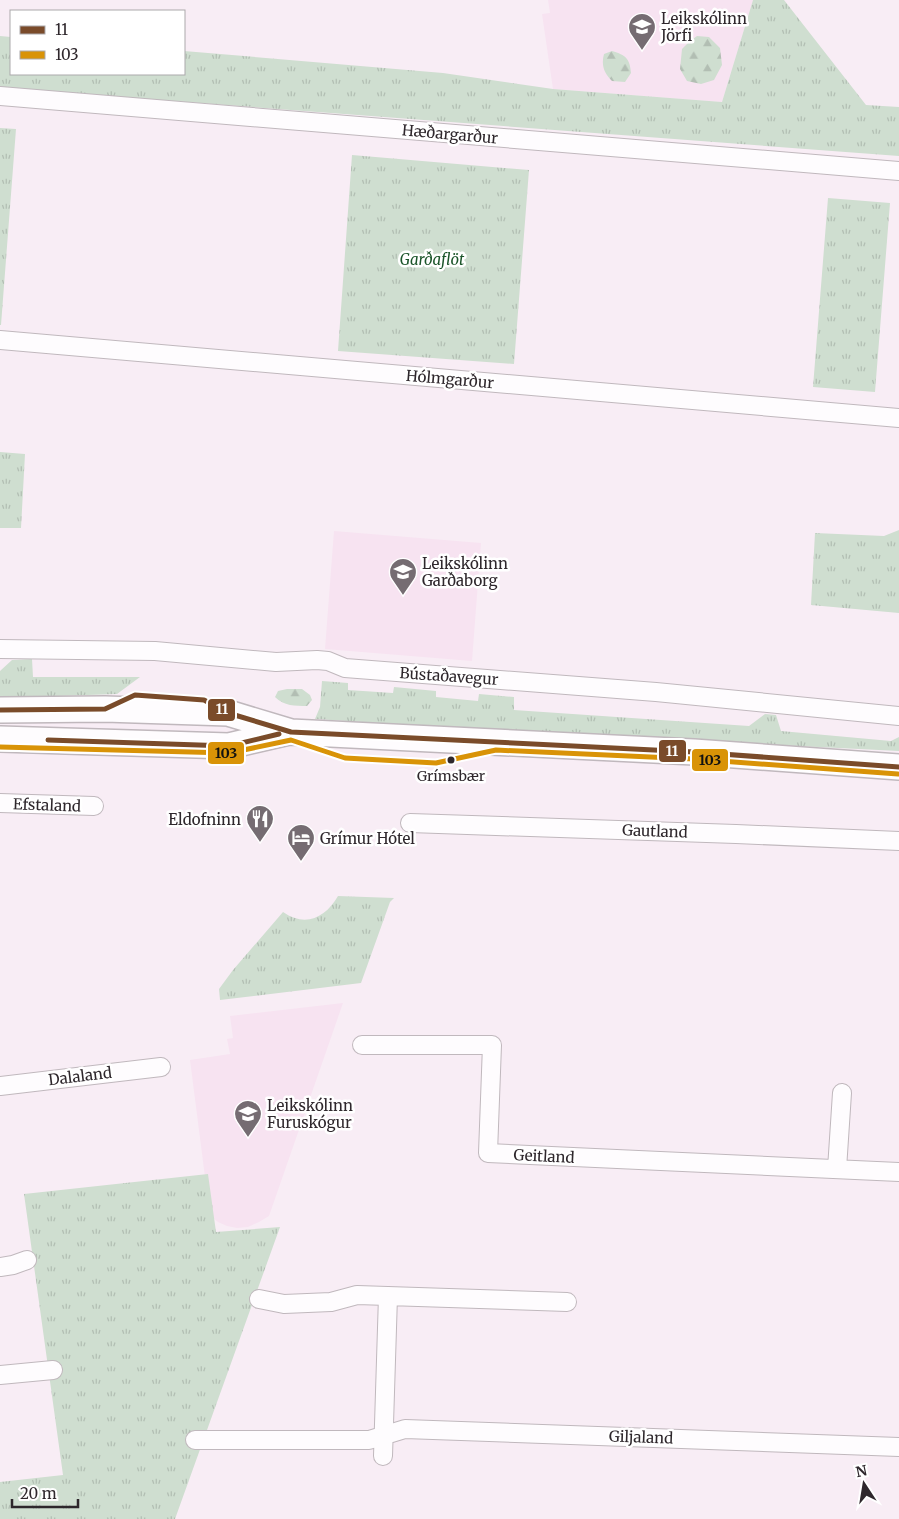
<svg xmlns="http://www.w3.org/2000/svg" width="899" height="1519" viewBox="0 0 899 1519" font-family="Merriweather,serif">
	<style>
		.built { fill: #f7e3f1 }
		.grass { fill: url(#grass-tufts) }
		.forest { fill: url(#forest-firs) }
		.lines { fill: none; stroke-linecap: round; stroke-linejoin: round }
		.minor-casing { stroke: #c0b8bd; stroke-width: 20 }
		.secondary-casing { stroke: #c0b8bd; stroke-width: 28 }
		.minor { stroke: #fefcfe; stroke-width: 18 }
		.secondary { stroke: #fefcfe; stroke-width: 25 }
		.bus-1-casing { stroke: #fff; stroke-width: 9 }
		.bus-2-casing { stroke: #fff; stroke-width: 9 }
		.bus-1 { stroke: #7a4b2a; stroke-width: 5 }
		.bus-2 { stroke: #d99307; stroke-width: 5 }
		.bus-dot { fill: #2e272c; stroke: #fff; stroke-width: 2 }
		.labels { text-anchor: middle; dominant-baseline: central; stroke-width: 5; stroke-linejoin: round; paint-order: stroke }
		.bus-label { font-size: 14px; fill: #2e272c; stroke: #fff }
		.poi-label { font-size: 15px; fill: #2e272c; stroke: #fff; text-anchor: start }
		.street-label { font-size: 15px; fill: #2e272c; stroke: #fff }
		.park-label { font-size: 15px; font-style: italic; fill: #1a5429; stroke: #fff }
		.line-badge { stroke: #fff; stroke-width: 2 }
		.badge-label { font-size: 14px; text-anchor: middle; font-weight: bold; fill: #fff }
		.pale-badge-label { font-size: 14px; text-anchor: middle; font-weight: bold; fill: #111 }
	</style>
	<defs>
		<pattern id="grass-tufts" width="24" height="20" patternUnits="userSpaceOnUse" patternTransform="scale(1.25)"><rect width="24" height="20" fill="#cfded0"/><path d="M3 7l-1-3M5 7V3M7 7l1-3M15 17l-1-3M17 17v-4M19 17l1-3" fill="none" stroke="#b2beb3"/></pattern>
		<pattern id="forest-firs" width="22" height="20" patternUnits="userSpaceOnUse" patternTransform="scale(1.25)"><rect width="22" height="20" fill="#cfded0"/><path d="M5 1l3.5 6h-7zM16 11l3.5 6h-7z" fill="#b2beb3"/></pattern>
	</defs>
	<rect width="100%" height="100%" fill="#f8edf5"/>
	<path class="built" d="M548,0H753L722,102L553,89L542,14L550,13Z
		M334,531L481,543L472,661L325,649Z
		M343,1003L269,1216L259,1222L248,1227L237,1228L227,1226L218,1222L210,1216L190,1060L230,1054L227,1039L233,1038L230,1016Z"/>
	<path class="grass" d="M753,0H784L866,105L899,107V156L0,88V36L11,37V74H184V51L443,73L553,89L722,102Z
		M0,128L16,129L1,325H0Z
		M352,155L529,170L514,364L338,351Z
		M828,198L890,203L875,392L813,387Z
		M0,452L25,454L21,528H0Z
		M899,530V613L811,605L815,533L884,536Z
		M32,659L33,677H140L117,694L0,698V671L12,660Z
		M322,681L348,683V690L393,693L394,687L436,691V697L478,701L479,694L514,697V710L749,726L765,714L776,715L781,731L891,741L899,737V751L572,735L315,719L320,707Z
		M338,896L394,898L390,902L361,983L220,1000L219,989L233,970L283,912C306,928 326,917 338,896Z
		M208,1174L216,1232L280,1227L175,1519H0V1482L63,1475L24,1194Z"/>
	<path class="forest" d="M697,36L709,37L720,48L722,65L714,80L701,84L687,81L680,69L682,49L690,41Z
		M612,51C626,55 630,59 631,73L625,82L612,81C604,73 601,65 604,54Z
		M287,689H302L310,695L312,700L307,706C295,706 284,706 275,697L278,691Z"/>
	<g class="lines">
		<defs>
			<path id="minor" d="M0,96L899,171
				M0,340L899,418
				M0,649L155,651L276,662L317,660L328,661L345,668L358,669L656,692L899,716
				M0,803L94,806
				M410,823L736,834L899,841
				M362,1045H492L488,1153L899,1172
				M0,1086L161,1067
				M837,1169L842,1093
				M0,1267L13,1265L27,1260
				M259,1299L284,1304L331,1302L357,1295L567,1302
				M0,1375L53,1370
				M195,1440H369L405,1429L899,1447
				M383,1456L388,1296"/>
			<path id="secondary" d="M0,710L105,709L228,713L291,732L694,752L899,767
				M0,739L229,746L289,732"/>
		</defs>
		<use href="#minor" class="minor-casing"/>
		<use href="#secondary" class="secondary-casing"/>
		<use href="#minor" class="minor"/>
		<use href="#secondary" class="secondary"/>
		<defs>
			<path id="bus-1" d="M0,710L105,709L135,695L204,700L228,713L291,732L694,752L899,767
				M48,740L229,746L279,734"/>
			<path id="bus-2" d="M0,747L229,753L291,740L345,758L436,763L496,750L694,759L898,774"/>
		</defs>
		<use href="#bus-1" class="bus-1-casing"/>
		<use href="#bus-2" class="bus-2-casing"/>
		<use href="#bus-1" class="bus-1"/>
		<use href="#bus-2" class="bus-2"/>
	</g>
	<defs>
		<symbol id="school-pin" viewBox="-11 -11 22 30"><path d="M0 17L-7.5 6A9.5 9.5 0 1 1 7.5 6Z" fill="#756c72" stroke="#fff"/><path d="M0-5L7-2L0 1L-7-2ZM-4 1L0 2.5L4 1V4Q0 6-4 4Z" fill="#fff"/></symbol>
		<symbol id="restaurant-pin" viewBox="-11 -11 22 30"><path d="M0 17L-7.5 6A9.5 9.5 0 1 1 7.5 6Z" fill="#756c72" stroke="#fff"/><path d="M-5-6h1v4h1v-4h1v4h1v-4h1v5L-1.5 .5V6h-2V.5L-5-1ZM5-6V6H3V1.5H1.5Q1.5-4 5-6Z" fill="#fff"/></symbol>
		<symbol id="hotel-pin" viewBox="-11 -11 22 30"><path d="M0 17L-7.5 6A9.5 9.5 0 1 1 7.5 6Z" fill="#756c72" stroke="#fff"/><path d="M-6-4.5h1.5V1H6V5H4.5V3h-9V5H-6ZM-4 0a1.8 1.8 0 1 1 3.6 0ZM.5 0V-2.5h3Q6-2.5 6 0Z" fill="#fff"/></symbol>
	</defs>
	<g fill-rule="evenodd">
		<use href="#school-pin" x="626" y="11" width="32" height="43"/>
		<use href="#school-pin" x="387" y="556" width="32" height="43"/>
		<use href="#restaurant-pin" x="244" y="803" width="32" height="43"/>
		<use href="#hotel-pin" x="285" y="822" width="32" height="43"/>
		<use href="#school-pin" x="232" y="1098" width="32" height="43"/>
	</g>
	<circle class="bus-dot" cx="451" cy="760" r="4.5"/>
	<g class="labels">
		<g class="bus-label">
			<text x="451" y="776">Grímsbær</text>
		</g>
		<g class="poi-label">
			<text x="661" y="18">Leikskólinn<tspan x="661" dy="17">Jörfi</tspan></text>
			<text x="422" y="563">Leikskólinn<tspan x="422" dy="17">Garðaborg</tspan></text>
			<text x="241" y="819" text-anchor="end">Eldofninn</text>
			<text x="320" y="838">Grímur Hótel</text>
			<text x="267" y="1105">Leikskólinn<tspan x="267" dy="17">Furuskógur</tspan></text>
		</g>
		<g class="street-label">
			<text transform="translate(450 134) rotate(5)">Hæðargarður</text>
			<text transform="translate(450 379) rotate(5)">Hólmgarður</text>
			<text transform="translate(449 676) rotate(4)">Bústaðavegur</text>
			<text transform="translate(47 805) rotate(2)">Efstaland</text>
			<text transform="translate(655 831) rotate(2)">Gautland</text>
			<text transform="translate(80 1076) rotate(-7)">Dalaland</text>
			<text transform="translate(544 1156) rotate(3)">Geitland</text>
			<text transform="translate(641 1437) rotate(2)">Giljaland</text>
		</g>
		<g class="park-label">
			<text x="432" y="259">Garðaflöt</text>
		</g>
	</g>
	<g class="line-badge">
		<rect x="207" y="698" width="29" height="24" rx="5" fill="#7a4b2a"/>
		<rect x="658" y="739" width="29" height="24" rx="5" fill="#7a4b2a"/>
		<rect x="207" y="741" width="38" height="24" rx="5" fill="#d99307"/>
		<rect x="691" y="748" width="38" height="24" rx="5" fill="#d99307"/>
	</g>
	<g class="badge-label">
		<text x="222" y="714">11</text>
		<text x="672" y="756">11</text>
	</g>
	<g class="pale-badge-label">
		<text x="226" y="758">103</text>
		<text x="710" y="765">103</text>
	</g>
	<rect x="10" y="10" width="175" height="65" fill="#ffffff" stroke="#aba9ab"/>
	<rect x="20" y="26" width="25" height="8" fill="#7a4b2a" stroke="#aba9ab"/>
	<text x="55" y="35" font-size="15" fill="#2e272c">11</text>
	<rect x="20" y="51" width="25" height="8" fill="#d99307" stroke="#aba9ab"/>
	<text x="55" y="60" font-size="15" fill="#2e272c">103</text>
	<g transform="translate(864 1484) rotate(348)" stroke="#ffffff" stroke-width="4" paint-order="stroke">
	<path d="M0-4L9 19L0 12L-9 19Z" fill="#2e272c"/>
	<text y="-8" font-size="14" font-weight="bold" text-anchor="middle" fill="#2e272c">N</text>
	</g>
	<path d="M12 1499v8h66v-8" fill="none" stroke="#2e272c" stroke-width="2.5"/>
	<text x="20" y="1499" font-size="15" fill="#2e272c" stroke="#ffffff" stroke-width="4" paint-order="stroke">20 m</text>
</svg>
